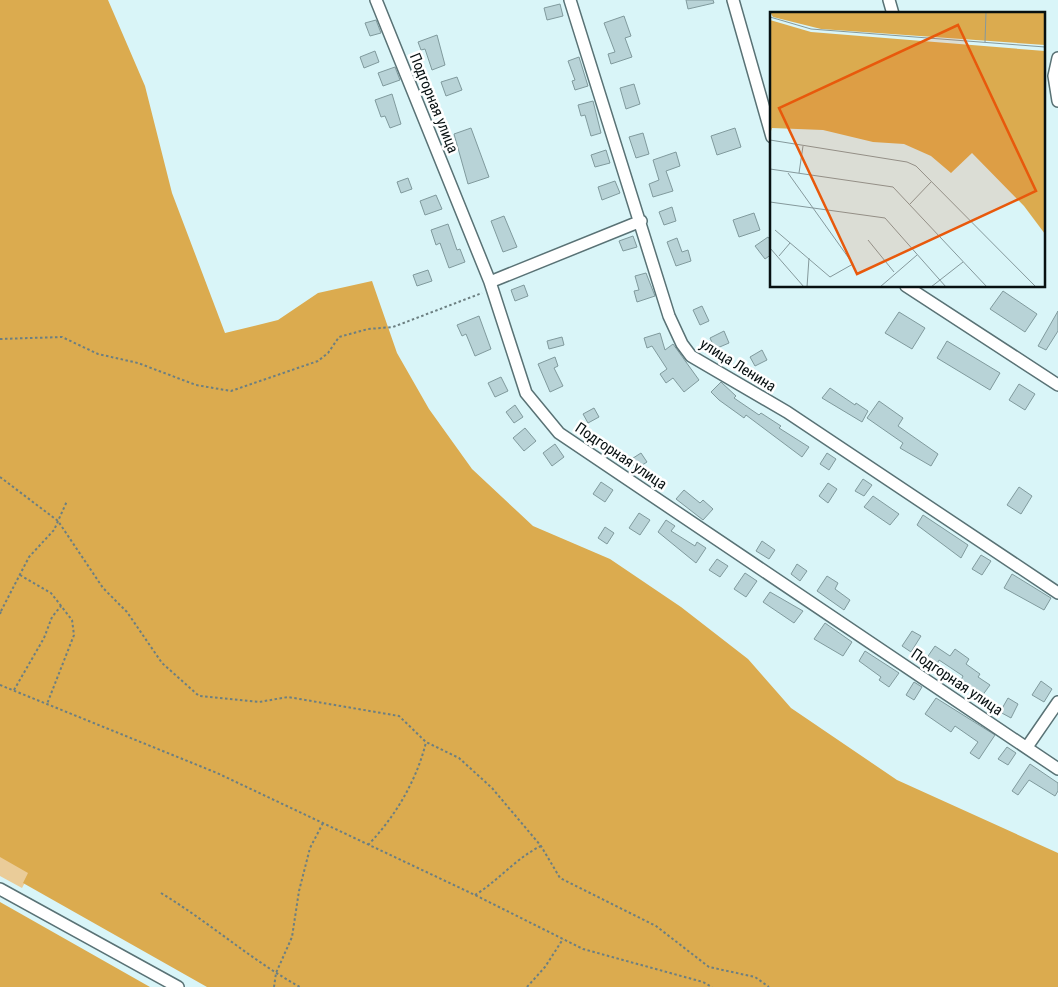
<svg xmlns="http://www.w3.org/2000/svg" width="1058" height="987" viewBox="0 0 1058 987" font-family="'Roboto Condensed',sans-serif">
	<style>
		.green { fill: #eacc99 }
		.forest { fill: #dbab4f }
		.building { fill: #b8d3d7; stroke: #809a9d }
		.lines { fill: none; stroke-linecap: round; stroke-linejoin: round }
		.minor-casing { stroke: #597275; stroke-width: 14 }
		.path { stroke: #6c7f81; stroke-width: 2; stroke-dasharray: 2.5 2.5; stroke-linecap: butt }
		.minor { stroke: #fff; stroke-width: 11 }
		.path-bridge { stroke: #6c7f81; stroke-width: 2; stroke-dasharray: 2.5 2.5; stroke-linecap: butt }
		.labels { text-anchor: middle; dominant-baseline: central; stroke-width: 5; stroke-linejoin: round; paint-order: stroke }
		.street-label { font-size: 15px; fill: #071011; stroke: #fff }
		.inset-road { fill: none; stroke: #85999c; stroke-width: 1 }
		.view { fill: #e8590c; fill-opacity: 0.15; stroke: #e8590c; stroke-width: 2.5 }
		.inset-edge { fill: none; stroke: #071011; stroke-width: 2.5 }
	</style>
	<rect width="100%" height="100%" fill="#d9f5f8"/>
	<path class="green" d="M0,846L34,866L22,888L0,876Z"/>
	<path class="forest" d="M0,0H108L145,86L172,193L225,333L278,320L318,293L372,281L397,353L429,409L472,469L533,526L610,559L681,607L748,659L791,708L897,780L1058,853V987H207L23,883L28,873L0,857Z
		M0,902L150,987H0Z"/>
	<path class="building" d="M686,0H713L714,3L688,9Z
		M560,4L563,16L547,20L544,8Z
		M624,16L631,36L625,38L632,57L611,64L608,54L615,52L604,23Z
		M376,20L381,33L370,36L365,23Z
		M437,35L445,65L432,70L425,49L421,50L418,42Z
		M375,51L379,62L364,68L360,57Z
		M579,57L588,86L575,90L572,81L575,80L568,61Z
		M395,67L400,80L383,86L378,73Z
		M457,77L462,90L446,96L441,82Z
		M634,84L640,104L626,109L620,88Z
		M392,94L401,124L390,128L385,116L381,117L375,100Z
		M593,101L601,133L591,136L585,115L581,116L578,105Z
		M471,128L489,177L468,184L454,134Z
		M735,128L741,147L717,155L711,136Z
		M643,133L649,154L636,158L629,137Z
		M606,150L610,163L595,167L591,155Z
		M676,152L680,166L666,171L673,191L653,197L649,184L659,180L653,160Z
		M408,178L412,189L401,193L397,182Z
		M615,181L620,193L602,200L598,187Z
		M436,195L442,209L425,215L420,201Z
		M672,207L676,221L664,225L659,212Z
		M754,213L760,230L739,237L733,220Z
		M504,216L517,247L503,252L491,221Z
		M448,224L457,250L460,249L465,262L449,268L440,243L436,245L431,230Z
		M633,236L637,247L623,251L619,241Z
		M768,237L772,242V254L765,259L755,246Z
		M677,238L682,252L688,250L691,261L676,266L667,242Z
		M428,270L432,281L417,286L413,275Z
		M646,273L655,296L637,302L634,291L639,290L635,276Z
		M524,285L528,296L515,301L511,290Z
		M1003,291L1037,314L1025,332L990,309Z
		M702,306L709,321L700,325L693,310Z
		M1058,311V331L1046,350L1038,346Z
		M899,312L925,328L912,349L885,333Z
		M479,316L491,349L475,356L466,334L462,336L457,325Z
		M724,331L729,343L715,349L710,338Z
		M660,333L665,350L673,344L699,380L684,392L673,378L666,383L660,374L667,369L652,346L647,348L644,338Z
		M562,337L564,345L549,349L547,341Z
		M947,341L1000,373L990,390L937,358Z
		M762,350L767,360L755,366L750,357Z
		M555,357L558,366L554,368L563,386L550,392L538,364Z
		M501,377L508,391L495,397L488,383Z
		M721,382L736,396L734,398L759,415L761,413L781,426L779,428L809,447L802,457L746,415L744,418L719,400L711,392Z
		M1019,384L1035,394L1025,410L1009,400Z
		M830,388L855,405L856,403L868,411L862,422L822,398Z
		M879,401L903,418L898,426L938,454L931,466L900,448L903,443L867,418Z
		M515,405L523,417L514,423L506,412Z
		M594,408L599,417L588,423L583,414Z
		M525,428L536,441L524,451L513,438Z
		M555,444L564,457L552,466L543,453Z
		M641,453L647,462L636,469L630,460Z
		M827,453L836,459L829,470L820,464Z
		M863,479L872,485L864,496L855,491Z
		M601,482L613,490L605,502L593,494Z
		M828,483L837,489L828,503L819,496Z
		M1019,487L1032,496L1021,514L1007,505Z
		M684,490L700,503L703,500L713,509L703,520L676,499Z
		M873,496L899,514L890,525L864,507Z
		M639,513L650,520L640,535L629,528Z
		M923,515L968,545L961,558L917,525Z
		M666,520L675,526L671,531L695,546L697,542L706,548L696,563L658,532Z
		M605,527L614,533L607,544L598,538Z
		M762,541L775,550L769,559L756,551Z
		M981,555L991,561L982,575L972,569Z
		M717,559L728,566L720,577L709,570Z
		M797,564L807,571L800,581L791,574Z
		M745,573L757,581L746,597L734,589Z
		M1012,574L1051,598L1044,610L1004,588Z
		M827,576L838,583L835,589L850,600L844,610L817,591Z
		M770,592L803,611L794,623L763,602Z
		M825,623L852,642L843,656L814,639Z
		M912,631L921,636L911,652L902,646Z
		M935,646L950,656L955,649L969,659L966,664L980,674L978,677L990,685L982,696L960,682L963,676L939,660L936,666L926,659Z
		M865,651L899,673L889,687L879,680L881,677L859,661Z
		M1041,681L1052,689L1044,702L1032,695Z
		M914,682L922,687L914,700L906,695Z
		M936,698L995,735L979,759L970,753L978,742L955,726L951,732L925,714Z
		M1008,698L1018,704L1011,718L1000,712Z
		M1007,747L1016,753L1008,765L998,759Z
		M1030,764L1058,783V791L1055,796L1029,780L1018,795L1012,791Z"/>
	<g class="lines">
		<defs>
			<path id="minor" d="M376,0L490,282L526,393L559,433L1058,769
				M570,0L669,316L682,344L691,356L787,412L1058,593
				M733,0L772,137
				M889,0L893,14
				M1058,58L1054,76L1058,101
				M490,282L641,221
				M906,286L1058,385
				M1027,747L1058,702
				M0,889L178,987"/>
		</defs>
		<use href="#minor" class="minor-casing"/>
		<path class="path" d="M0,339L62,337L98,354L138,363L196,385L231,391L318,361L328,353L339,337L368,329L393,327L482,293
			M0,477L58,521L103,588L127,612L162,663L199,696L259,702L288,697L399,716L426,742L459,758L492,788L541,846L560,878L656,926L709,967L755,977L769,987
			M20,575L51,593L72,620L74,635L47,704
			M0,614L1,611
			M0,685L217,773L475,895L583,949L703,982L712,987
			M14,690L44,638L52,617L61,606
			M368,845C395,817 417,780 426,742
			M161,893C209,922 251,960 300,987
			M475,895C498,881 516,858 541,846
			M274,987L276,973L292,937L299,891L310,848L323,823
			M527,987L545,967L563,939"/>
		<use href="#minor" class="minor"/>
		<path class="path-bridge" d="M1,611L29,557L54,530L67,501"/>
	</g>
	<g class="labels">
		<g class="street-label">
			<text transform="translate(434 103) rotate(68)">Подгорная улица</text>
			<text transform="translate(738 365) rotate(32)">улица Ленина</text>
			<text transform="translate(621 456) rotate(34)">Подгорная улица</text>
			<text transform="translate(957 682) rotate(34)">Подгорная улица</text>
		</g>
	</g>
	<g transform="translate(770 12)">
		<rect width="275" height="275" fill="#d9f5f8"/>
		<path d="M0,0H275V33L51,17L3,5ZM0,8L41,20L275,39V222L254,194L202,141L181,161L161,144L134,132L103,130L53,118L2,116L0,122Z" fill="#dbab4f"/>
		<path class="inset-road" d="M0,5L41,17L275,35M215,30L216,0M0,128L137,150L146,154L266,275M0,157L123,175L217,275M29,161L33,134M0,190L115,206L176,275M140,192L161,170M5,218L60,265L83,252L18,161M98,228L124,260M0,236L34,275M9,244L20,231M37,275L39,246M110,275L147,243M161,275L193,250"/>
		<path class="view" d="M188,13L266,179L87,262L9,96Z"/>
		<rect width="275" height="275" class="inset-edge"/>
	</g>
</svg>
